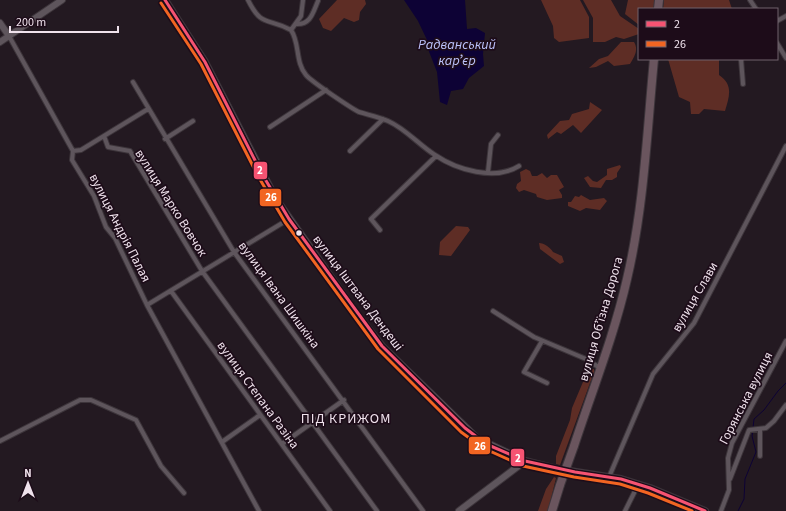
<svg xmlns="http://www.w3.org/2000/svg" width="786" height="511" viewBox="0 0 786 511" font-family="'Source Sans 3',sans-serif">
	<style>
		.green { fill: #5e2d25 }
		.water { fill: #0d0235 }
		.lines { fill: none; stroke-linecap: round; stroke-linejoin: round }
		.stream { stroke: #0d0235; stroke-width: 1 }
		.street-casing { stroke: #3d353b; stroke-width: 6 }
		.secondary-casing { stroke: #3d353b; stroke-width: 8 }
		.highway-casing { stroke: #3d353b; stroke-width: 10 }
		.street { stroke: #5e555c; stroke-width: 4 }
		.secondary { stroke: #5e555c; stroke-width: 6 }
		.highway { stroke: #6a555e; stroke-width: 8 }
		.highway-bridge-casing { stroke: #3d353b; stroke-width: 10; stroke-linecap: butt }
		.highway-bridge { stroke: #6a555e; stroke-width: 8 }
		.bus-1-casing { stroke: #1d0c19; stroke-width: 6 }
		.bus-2-casing { stroke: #1d0c19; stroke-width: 6 }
		.bus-1 { stroke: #f65372; stroke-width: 3 }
		.bus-2 { stroke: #f26522; stroke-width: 3 }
		.bus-dot { fill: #efe2ec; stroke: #1d0c19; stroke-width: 1.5 }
		.labels { text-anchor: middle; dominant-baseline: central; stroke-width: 3.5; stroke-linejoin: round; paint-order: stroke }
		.street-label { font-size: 13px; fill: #efe2ec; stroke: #1d0c19 }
		.water-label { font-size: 14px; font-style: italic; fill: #bbc1f9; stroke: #1d0c19 }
		.neighbourhood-label { font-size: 14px; letter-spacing: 1px; fill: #efe2ec; stroke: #1d0c19 }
		.line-badge { stroke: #1d0c19; stroke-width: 1.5 }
		.badge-label { font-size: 11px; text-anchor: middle; font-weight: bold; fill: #fff }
	</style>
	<rect width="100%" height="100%" fill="#231921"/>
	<path class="green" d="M337,0H365L366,4L360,12L359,20L354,22L344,18L331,31L323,28L319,19Z
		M541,0H580L589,17V38L559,42L554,38L553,26Z
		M583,0H611L620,16L639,29V34L624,39L616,37L605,42H593V18Z
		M628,0H654V9H639V25L625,14Z
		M664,0H729L732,9H663Z
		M621,42H634C639,50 634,57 630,64L614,66L608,61L596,67L589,68L599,59L608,56Z
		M668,59H719V75C734,85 729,97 725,111L704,109L699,114H691L690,102L679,97Z
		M590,102L602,110L581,133L573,125L561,134L557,132L548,139L547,135L560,121L569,120L572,114L589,109Z
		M620,165L621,167L617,173V177L612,180H606L601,188L590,187L584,178L588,176L593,181L597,182L607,175V169Z
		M526,169L530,171L532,176H537L542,173L547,178L551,175H557L564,187L559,190L562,195V198L547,200L537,197L536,194L524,190L519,192L516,188L517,184L521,181L520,172Z
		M581,195L590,200L604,198L607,201L600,210L586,208L580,211L568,206V202H571L575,196L579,197Z
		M456,226L468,227L470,230L451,256L439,255L440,242Z
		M539,243C544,243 551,248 553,252L562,256L564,262L560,264L540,249Z
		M594,369V372L560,465L556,464V456L570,420L572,408L588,370Z
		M554,477L556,478L548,511H538L546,489Z"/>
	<path class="water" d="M404,0H465L467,29L476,28L485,33L483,54L484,66L469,78L463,89L451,91L447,105L440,102L437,72L428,49L427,40L418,21Z"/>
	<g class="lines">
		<path class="stream" d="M753,428L754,419L764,410L778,391L786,383
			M738,511L744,499L745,479L756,452L752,436L753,431"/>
		<defs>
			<path id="street" d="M248,0C262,28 267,17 291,30C300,43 295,62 306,75C312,82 351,108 359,112C369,115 379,117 388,121C406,129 419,145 435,155C457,170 495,181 519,166
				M750,0L756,9
				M777,21L786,16
				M296,24C311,25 313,12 318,1
				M291,30L301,16L303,0
				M9,36L73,151L72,160L94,196L106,227L115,238L147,305L259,511
				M777,43L786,58
				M741,59L743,84
				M133,82L234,252L423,511
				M270,127L326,90
				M104,136L108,147L130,151L202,271L377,511
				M165,139L193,121
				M73,151L81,150L148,109
				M350,151L383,119
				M488,172L491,144L498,135
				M380,230L371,219L436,156
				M171,291L330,511
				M147,305L289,219
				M493,311L534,337L586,359L600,368
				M542,341L524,372L547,383
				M0,441L80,400H91L136,420L161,466L184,493
				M222,442L260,415
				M282,444L344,400
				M760,456V430
				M609,477L653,374L694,323L786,146
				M730,479L749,430L766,428L774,421L786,405
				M625,511L638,485
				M721,511L729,490L728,458L732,443L786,341"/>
			<path id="secondary" d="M165,0L205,62L276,199L357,314L382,346L477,438L525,461L561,470
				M0,23L9,36
				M0,42L62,0
				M570,471L621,479L650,488L705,511
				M459,511L525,461"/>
			<path id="highway" d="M658,9L659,0
				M574,446C592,391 614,336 627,279C644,207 647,132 654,59
				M552,511L560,485"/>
		</defs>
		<use href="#street" class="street-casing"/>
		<use href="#secondary" class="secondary-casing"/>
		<use href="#highway" class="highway-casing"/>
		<use href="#street" class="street"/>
		<use href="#secondary" class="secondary"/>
		<use href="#highway" class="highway"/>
		<defs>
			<path id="highway-bridge" d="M560,485L574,446"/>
		</defs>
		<use href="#highway-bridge" class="highway-bridge-casing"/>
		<use href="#highway-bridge" class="highway-bridge"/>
		<defs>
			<path id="bus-1" d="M165,0L205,62L262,174L289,219L382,346L465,428L486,444L525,461L575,472L621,479L650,488L705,511"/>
			<path id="bus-2" d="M161,3L201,64L258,176L285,222L378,349L461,432L483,448L523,466L574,477L620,484L648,493L692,511"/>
		</defs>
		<use href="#bus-1" class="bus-1-casing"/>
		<use href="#bus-2" class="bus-2-casing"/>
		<use href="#bus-1" class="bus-1"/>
		<use href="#bus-2" class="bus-2"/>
	</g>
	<circle class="bus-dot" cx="299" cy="233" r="3.5"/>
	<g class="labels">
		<g class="street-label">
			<text transform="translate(171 203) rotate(58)">вулиця Марко Вовчок</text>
			<text transform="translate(120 228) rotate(63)">вулиця Андрія Палая</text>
			<text transform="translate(358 293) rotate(53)">вулиця Іштвана Дендеші</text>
			<text transform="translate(279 295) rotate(54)">вулиця Івана Шишкіна</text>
			<text transform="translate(695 297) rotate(-60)">вулиця Слави</text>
			<text transform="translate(601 319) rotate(-74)">вулиця Обʼїзна Дорога</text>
			<text transform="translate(258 395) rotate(54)">вулиця Степана Разіна</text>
			<text transform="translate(746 398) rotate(-63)">Горянська вулиця</text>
		</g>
		<g class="water-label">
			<text x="457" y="45">Радванський<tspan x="457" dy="16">карʼєр</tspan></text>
		</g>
		<g class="neighbourhood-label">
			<text x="346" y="419">ПІД КРИЖОМ</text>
		</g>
	</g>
	<g class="line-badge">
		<rect x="253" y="161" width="15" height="19" rx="4" fill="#f65372"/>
		<rect x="259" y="188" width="23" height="19" rx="4" fill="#f26522"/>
		<rect x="468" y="436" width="23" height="19" rx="4" fill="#f26522"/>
		<rect x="510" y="448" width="15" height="19" rx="4" fill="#f65372"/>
	</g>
	<g class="badge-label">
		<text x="260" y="174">2</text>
		<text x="271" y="201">26</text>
		<text x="480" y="450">26</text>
		<text x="518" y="462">2</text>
	</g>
	<rect x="638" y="8" width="140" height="52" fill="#1d0c19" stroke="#71626d"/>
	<rect x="646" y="21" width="20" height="6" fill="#f65372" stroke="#71626d"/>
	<text x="674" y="28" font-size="12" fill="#efe2ec">2</text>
	<rect x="646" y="41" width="20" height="6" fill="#f26522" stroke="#71626d"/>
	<text x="674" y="48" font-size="12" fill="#efe2ec">26</text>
	<g transform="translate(28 483)" stroke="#1d0c19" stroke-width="3" paint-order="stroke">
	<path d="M0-3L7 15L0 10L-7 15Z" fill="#efe2ec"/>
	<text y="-6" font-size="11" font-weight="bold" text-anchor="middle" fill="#efe2ec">N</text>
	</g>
	<path d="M10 26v6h108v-6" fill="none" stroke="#efe2ec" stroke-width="2"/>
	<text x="16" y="26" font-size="12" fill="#efe2ec" stroke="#1d0c19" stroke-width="3" paint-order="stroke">200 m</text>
</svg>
